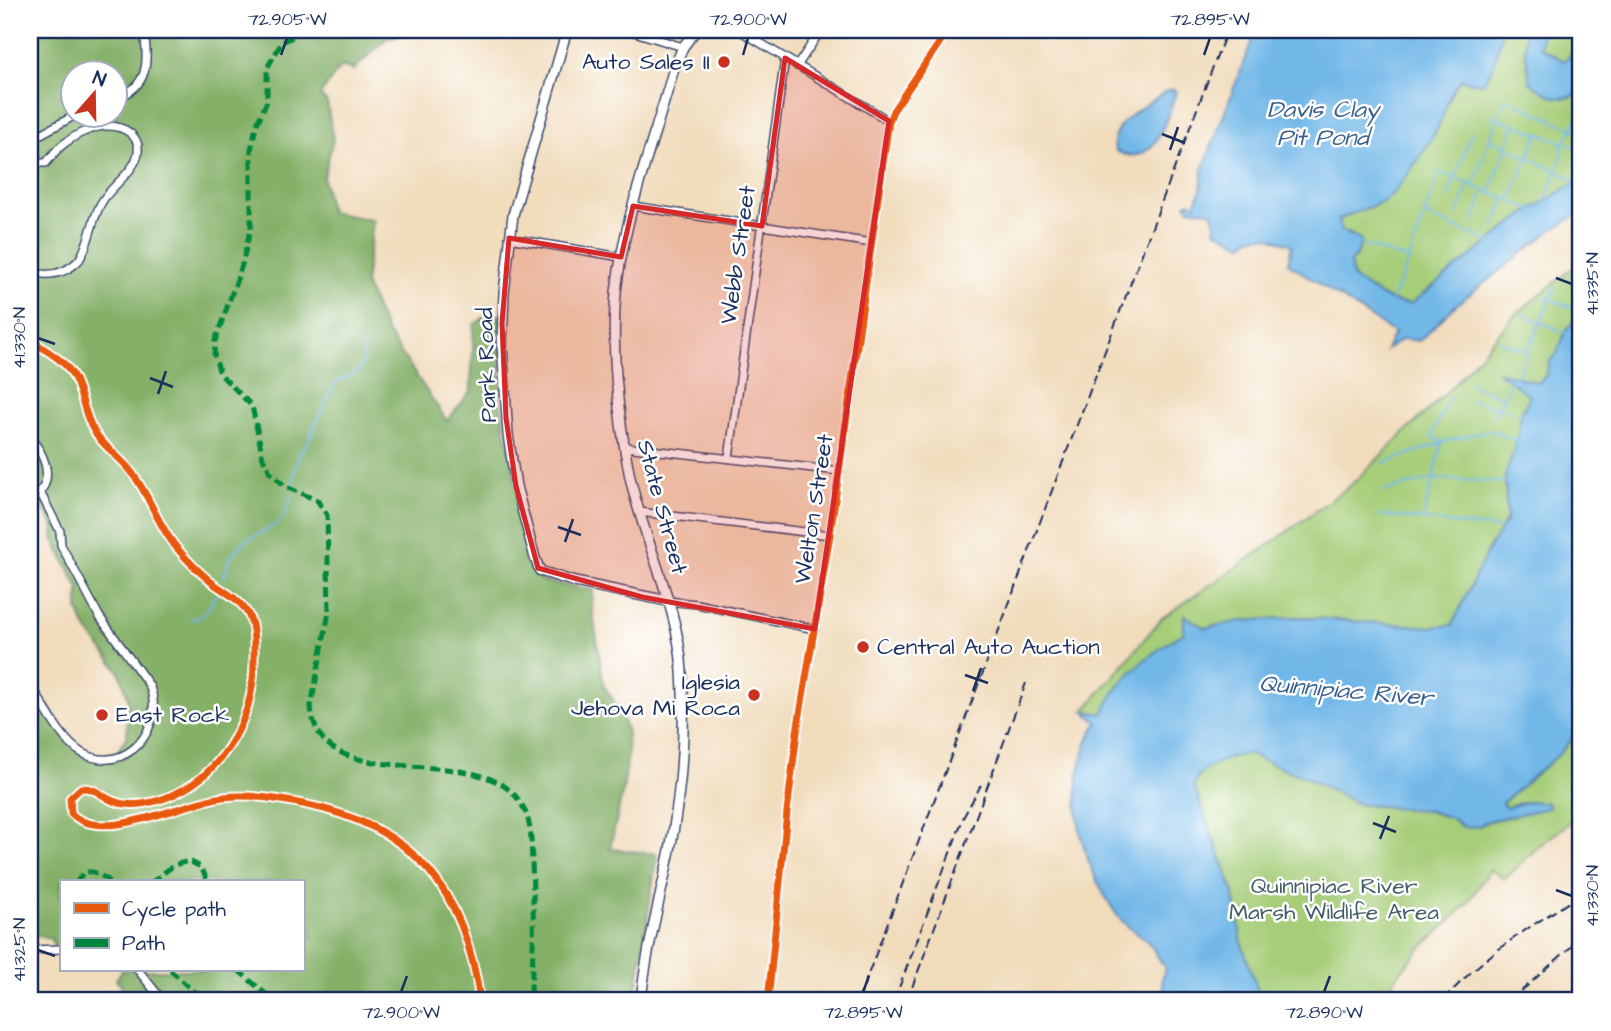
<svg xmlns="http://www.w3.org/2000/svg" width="1611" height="1031" viewBox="0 0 1611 1031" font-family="'Architects Daughter',sans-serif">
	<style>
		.green { fill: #a6cd78; stroke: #607e6b; stroke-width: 2 }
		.forest { fill: #84b068; stroke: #507063; stroke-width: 2; fill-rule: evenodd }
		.water { fill: #71b7e8; stroke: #4673a3; stroke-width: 2 }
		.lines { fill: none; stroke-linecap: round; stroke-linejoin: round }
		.stream { stroke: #71b7e8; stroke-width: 2 }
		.minor-casing { stroke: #3b496c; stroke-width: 10 }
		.major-casing { stroke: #3b496c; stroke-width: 12 }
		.minor { stroke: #fff; stroke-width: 7 }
		.major { stroke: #fff; stroke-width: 9 }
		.rail { stroke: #1b2f5e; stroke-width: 2; stroke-dasharray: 10 5; stroke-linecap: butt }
		.quiet { stroke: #00873e; stroke-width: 5; stroke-dasharray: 10 5; stroke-linecap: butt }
		.cycleway-casing { stroke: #fff; stroke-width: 11 }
		.cycleway { stroke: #e8590c; stroke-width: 7 }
		.marked { fill: #d62828; fill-opacity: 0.2; stroke: #d62828; stroke-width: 5; stroke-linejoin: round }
		.ticks { fill: none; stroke: #1b2f5e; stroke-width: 2.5 }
		.poi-dot { fill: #c8321e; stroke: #fff; stroke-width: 2.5 }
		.labels { text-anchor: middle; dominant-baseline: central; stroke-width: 5; stroke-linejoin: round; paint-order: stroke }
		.poi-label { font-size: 23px; fill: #1b2f5e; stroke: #fff; text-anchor: end }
		.street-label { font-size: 23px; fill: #1b2f5e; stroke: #fff }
		.park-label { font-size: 23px; fill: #455e66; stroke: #fff }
		.water-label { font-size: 24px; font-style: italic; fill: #395f8e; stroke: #fff }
		.neatline { fill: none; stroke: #1b2f5e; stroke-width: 2.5 }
		.ticks-label { font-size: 18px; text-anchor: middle; fill: #1b2f5e }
	</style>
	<rect width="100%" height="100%" fill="#fff"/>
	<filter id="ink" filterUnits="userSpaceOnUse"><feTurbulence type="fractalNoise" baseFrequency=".0143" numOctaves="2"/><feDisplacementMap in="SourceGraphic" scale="14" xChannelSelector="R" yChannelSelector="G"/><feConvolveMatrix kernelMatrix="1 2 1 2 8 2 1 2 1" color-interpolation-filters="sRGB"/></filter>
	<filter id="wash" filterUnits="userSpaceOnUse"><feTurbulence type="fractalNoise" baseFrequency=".00686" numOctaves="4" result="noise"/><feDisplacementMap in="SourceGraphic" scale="28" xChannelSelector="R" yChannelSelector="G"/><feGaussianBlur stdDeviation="1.57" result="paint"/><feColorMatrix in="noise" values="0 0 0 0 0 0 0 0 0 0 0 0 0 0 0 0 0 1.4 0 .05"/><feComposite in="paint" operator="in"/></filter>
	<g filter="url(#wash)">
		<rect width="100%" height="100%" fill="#f1dcbc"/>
		<path class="green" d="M1502,30H1525V47L1530,82L1569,98L1581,92V179L1522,216L1412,303C1390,305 1370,289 1353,278L1350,262L1356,257L1353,235L1341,231L1339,220C1354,212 1369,208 1384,201C1396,195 1431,141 1438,127C1446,111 1448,91 1462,79L1471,83L1500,38Z
			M1542,30H1581V44L1564,61L1540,47Z
			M1581,261V312L1565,333L1557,354L1550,361L1546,375L1539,384L1500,373L1530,396L1521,414L1517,440L1505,477L1507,519L1487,552L1452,626L1431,627L1299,617L1242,621L1205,628L1185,616L1184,633C1152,652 1117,678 1103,714L1084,711L1162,618L1269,545L1351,485L1449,390L1515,315Z
			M1581,728V814L1540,845L1505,879L1490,870L1467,904L1419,950L1397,976L1382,1001H1260L1256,984L1242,945L1233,890L1194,787V782L1204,770L1216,763L1237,755L1248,754L1305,777L1358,804L1429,811L1451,818L1462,827C1473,827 1480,823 1490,821C1514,816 1522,816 1544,802H1522L1506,808L1502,803L1558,755Z"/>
		<path class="forest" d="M30,30H420L386,39L353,70L341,66L320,95L327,103L333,140L323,178L330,212L373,220L365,284L386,331L447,421L471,391L474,325L488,314L501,316L500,401L528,549L541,581L593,590L592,608L604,686C613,698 625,719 627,735C630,773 617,813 610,849L657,854L635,1001H167L143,970H303V938L309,939L312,936V931L303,918V882H61V945L54,946L50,938L30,934V678C43,698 74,754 100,755C105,755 112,753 117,752L127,736L128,697L119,671L85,627L78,609L79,588L53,538L54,527L41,504L30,499ZM74,74H116V116H74Z
			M122,970H133L143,979L157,1001H136L116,980Z"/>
		<path class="water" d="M1256,30H1502L1494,65L1484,83H1471L1462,79C1448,91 1446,111 1438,127C1431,141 1396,195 1384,201C1369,208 1354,212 1339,220L1341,231L1361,240L1358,253L1350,262L1353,278C1370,289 1390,306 1412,303L1522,216L1581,179V213L1553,229L1456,305L1419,341L1403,339L1386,350L1394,333L1288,263L1292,245C1275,239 1256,229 1243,244L1216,231L1213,212L1189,208L1186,204L1190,202L1195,205L1201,189L1203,169Z
			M1525,30H1542L1540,47L1564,61L1581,44V92C1557,104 1551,97 1530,82L1525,47Z
			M1173,89L1176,92C1167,118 1155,171 1116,151C1104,124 1149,105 1166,91Z
			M1581,312V728L1558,755L1502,803L1506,808C1521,803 1535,798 1549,805V808L1488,821L1480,826L1464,827L1451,818L1429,811L1358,804L1305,777L1248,754L1230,757L1208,768L1197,777L1194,787L1233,890L1242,945L1256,984L1260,1001H1166L1162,981L1165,968C1159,960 1154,948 1147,941C1134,930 1125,927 1115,912C1085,868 1069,815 1081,763C1085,748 1088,735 1098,723L1084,711L1103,714C1117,678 1151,652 1184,633V615L1205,628L1242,621L1299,617L1431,627L1452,625L1487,552L1507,519L1505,477L1517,440L1521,414L1530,396L1497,371L1539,383L1546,375L1550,361L1557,353L1565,333Z"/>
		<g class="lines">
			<path class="stream" d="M1541,34L1549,30
				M1488,115L1581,149
				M1491,139L1576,181
				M1473,185L1505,98L1581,133
				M1490,192L1514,126
				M1448,197L1472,132
				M1510,200L1538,134
				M1546,200L1563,151L1561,146L1573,129L1581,109
				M1458,214L1468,186
				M1425,215L1490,242
				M1474,221L1483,192
				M1494,227L1505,199
				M1360,244L1409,260L1439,172L1533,210
				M1571,278L1581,282
				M1545,297L1581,311
				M1392,300L1409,260
				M1522,314L1566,333
				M1499,341L1528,351
				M1517,376L1555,287
				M1468,383L1502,397
				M1451,396L1431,436L1443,442L1490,430L1517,441
				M1469,400L1522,414
				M1494,418L1511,381
				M1383,463L1442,443
				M293,486C294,469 297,453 308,441L333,386L338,381L359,371L364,359L363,350L367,345
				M1384,491L1434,479L1507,482
				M1379,515L1500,529
				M1423,519L1442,443
				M224,578C226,570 228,558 234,552C255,526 283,538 291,495
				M191,619C209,616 208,607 217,593"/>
		</g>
	</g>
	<g filter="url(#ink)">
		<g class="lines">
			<defs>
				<path id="minor" d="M628,30L683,47
					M739,30L889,121
					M797,66L821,30
					M116,99C150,85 148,63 144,30
					M30,148L39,135L74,116
					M30,157L35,163H46C52,156 57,148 65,143C82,130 110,118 130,133C136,138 139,144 138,152C136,171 113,184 103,200C91,218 91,242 79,260C66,274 48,277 30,272
					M633,206L872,243
					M509,238L621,257
					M30,438C43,452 54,475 40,492
					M624,447L840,471
					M729,458L785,58
					M639,512L830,535
					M668,601L697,604L815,629
					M30,684C43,704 61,741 82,753C126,777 167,727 149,685L99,616L61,545L60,531L40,492
					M30,950L61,949
					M138,970L163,1001
					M768,1001L787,812L797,732L830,535L889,121L893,111L942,39"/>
				<path id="major" d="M567,30L513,215L504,293L502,345L508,435L516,486L535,558L540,571L575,582L668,601
					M641,1001C646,950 660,900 670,850C681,792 686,731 682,671C678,604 644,543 630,477C618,419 609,336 618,277C628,205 655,137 674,68L683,47L696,30"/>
			</defs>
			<use href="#minor" class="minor-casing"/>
			<use href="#major" class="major-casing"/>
			<use href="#minor" class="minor"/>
			<use href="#major" class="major"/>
			<path class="rail" d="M858,1001L1227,30
				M894,1001L964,816L981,785
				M907,1001L1026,683
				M1443,1001C1483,955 1530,926 1581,895
				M1510,1001L1581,938"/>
			<path class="quiet" d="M306,30L282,42L267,68V101L256,126L251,150V227L242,265L215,341L214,354L220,374L252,406L263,458L270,472L286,487L317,500L327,515L329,612L311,706C317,805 488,732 524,809C532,825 531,844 532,862C534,908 534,955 530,1001
				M77,882L83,873C95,869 101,876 111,882
				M152,882L174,865L189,861L201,867L208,882
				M170,970L204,1001
				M238,970L274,1001"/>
			<defs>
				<path id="cycleway" d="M30,338C41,349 57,355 67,367C82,384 82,412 94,431C104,448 122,458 133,474C150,497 158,525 176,547C186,559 198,571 210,581C224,592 241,599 249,616C255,629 254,644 254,658C255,721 219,783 156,801C141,805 123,807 109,799C99,794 93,787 81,788L70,798L71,813C101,846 188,800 224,797C250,794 278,799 303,804C415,826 465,890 480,1001
					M768,1001L787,812L797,732L830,535L889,121L893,111L942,39"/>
			</defs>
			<use href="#cycleway" class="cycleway-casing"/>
			<use href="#cycleway" class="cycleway"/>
		</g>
	</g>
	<path class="marked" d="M785,58L889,121L815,629L642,597L538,568L516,486L506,418L502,323L509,238L621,257L633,206L762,226Z"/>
	<path class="ticks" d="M281,55L287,38M743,55L748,38M1204,55L1210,38M1162,134L1185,143M1170,150L1178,127M1556,278L1572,284M38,338L55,344M150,378L173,387M158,394L166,371M558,527L581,535M565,542L573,519M965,675L988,683M973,691L981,668M1373,823L1396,832M1380,839L1389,816M1556,890L1572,896M38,950L55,956M401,992L407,976M863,992L869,976M1324,992L1330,976"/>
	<g class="poi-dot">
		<circle cx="724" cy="62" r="7"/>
		<circle cx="863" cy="647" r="7"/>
		<circle cx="754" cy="695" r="7"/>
		<circle cx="102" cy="715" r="7"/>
	</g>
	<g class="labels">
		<g class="poi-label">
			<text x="710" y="62">Auto Sales II</text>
			<text x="877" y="647" text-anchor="start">Central Auto Auction</text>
			<text x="740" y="682">Iglesia<tspan x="740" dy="26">Jehova Mi Roca</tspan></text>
			<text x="116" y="715" text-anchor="start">East Rock</text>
		</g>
		<g class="street-label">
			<text transform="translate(738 255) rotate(-82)">Webb Street</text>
			<text transform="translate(487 365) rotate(-92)">Park Road</text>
			<text transform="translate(662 507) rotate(75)">State Street</text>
			<text transform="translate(814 509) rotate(-81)">Welton Street</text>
		</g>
		<g class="park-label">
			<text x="1334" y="886">Quinnipiac River<tspan x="1334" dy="26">Marsh Wildlife Area</tspan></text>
		</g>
		<g class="water-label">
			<text x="1323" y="110">Davis Clay<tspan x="1323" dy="28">Pit Pond</tspan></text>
			<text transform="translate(1346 691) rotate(5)">Quinnipiac River</text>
		</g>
	</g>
	<rect width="1611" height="1031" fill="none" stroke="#fff" stroke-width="77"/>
	<rect x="60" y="880" width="245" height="91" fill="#ffffff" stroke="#a4acbf" stroke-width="2"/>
	<rect x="74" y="903" width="35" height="10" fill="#e8590c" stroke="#a4acbf" stroke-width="2"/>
	<text x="122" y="916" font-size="21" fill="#1b2f5e">Cycle path</text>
	<rect x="74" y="938" width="35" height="10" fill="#00873e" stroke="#a4acbf" stroke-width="2"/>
	<text x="122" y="950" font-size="21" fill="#1b2f5e">Path</text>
	<g transform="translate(94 94) rotate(20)"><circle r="33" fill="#ffffff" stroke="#a4acbf" stroke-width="2"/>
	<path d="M0-5L12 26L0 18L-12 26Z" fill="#c8321e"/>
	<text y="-10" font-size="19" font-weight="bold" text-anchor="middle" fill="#1b2f5e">N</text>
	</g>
	<rect x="38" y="38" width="1534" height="954" class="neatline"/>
	<g class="ticks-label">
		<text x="287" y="25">72.905°W</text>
		<text x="748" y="25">72.900°W</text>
		<text x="1210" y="25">72.895°W</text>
		<text transform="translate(1592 284) rotate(-90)" y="6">41.335°N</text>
		<text transform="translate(19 338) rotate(-90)" y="6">41.330°N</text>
		<text transform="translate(1592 896) rotate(-90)" y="6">41.330°N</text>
		<text transform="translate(19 950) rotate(-90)" y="6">41.325°N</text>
		<text x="401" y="1018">72.900°W</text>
		<text x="863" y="1018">72.895°W</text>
		<text x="1324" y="1018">72.890°W</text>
	</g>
</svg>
